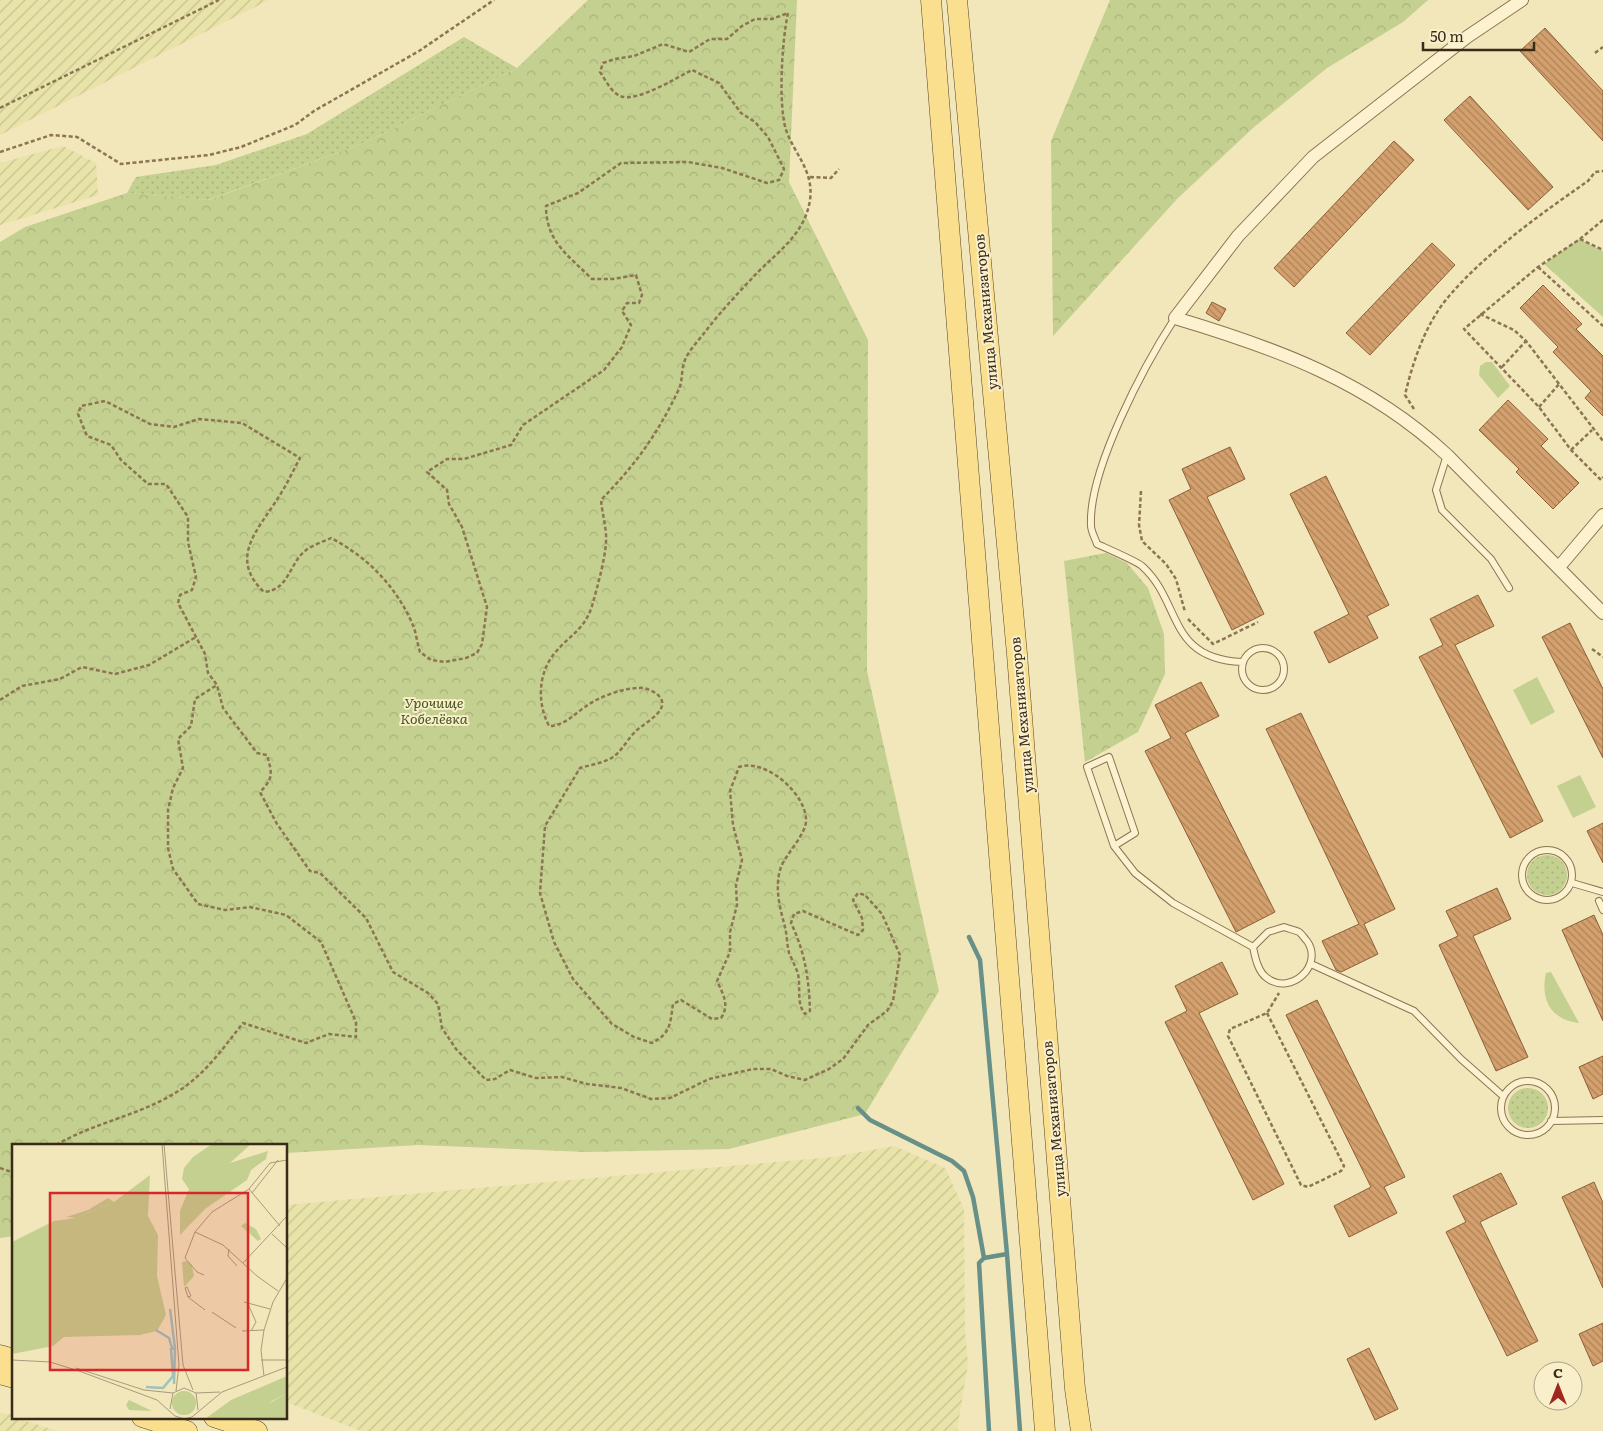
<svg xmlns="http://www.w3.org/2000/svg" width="1603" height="1431" viewBox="0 0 1603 1431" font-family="Literata,serif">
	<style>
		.farmland { fill: url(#farmland-furrows) }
		.grass { fill: url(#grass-dots) }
		.forest { fill: url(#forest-crowns) }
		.green { fill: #c4d08f }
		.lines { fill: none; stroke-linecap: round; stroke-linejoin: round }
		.stream { stroke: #679089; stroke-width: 4.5 }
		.building { fill: url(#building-back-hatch); stroke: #8c5f37 }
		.service-casing { stroke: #8b7553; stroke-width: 8 }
		.minor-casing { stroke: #8b7553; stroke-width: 14 }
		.primary-casing { stroke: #574229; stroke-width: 21 }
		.path { stroke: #8b7553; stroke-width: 2.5; stroke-dasharray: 4 2.5; stroke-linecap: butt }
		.service { stroke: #fcf2cf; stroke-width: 6 }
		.minor { stroke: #fcf2cf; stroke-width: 12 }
		.primary { stroke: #fae08e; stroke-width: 20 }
		.labels { text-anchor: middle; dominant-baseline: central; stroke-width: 4; stroke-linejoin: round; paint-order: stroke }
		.street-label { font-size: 14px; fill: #382b1a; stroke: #f9efcb }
		.park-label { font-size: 14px; font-style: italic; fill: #44571e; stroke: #f9efcb }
		.inset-river { fill: none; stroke: #a0c2bb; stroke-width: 2.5 }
		.inset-road { fill: none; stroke: #a89b7b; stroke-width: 1 }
		.view { fill: #d62828; fill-opacity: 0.15; stroke: #d62828; stroke-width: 2.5 }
		.inset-edge { fill: none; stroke: #382b1a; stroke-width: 2.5 }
	</style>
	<defs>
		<pattern id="farmland-furrows" width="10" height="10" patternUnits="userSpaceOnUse" patternTransform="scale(1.25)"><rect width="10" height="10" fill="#e8e3a8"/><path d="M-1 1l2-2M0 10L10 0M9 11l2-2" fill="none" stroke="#c8c390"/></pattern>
		<pattern id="grass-dots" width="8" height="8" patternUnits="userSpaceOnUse" patternTransform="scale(1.25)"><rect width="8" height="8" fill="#c4d08f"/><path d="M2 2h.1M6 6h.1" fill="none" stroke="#a9b37b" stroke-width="1.8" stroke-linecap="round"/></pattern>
		<pattern id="forest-crowns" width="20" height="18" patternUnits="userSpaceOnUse" patternTransform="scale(1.25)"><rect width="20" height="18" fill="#c4d08f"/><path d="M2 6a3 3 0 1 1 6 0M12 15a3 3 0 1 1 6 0" fill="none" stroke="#a9b37b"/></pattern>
		<pattern id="building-back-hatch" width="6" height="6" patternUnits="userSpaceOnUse" patternTransform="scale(1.25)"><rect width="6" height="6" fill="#d4a06d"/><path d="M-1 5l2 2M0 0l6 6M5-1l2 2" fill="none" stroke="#ad8359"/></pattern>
	</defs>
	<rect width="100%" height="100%" fill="#f2e6bb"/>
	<path class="farmland" d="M0,0H269L0,135Z
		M63,146L96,163L98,195L0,225V163Z
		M894,1146L945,1168L964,1209L965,1331L968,1363L957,1431H361L286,1402V1205L833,1157Z
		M0,1413L14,1415V1417L57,1431H0Z"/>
	<path class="grass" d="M464,37L517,68L364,143L208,200L127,193L136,177L216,165L307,134Z
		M1527 875a20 20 0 1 1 40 0a20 20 0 1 1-40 0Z
		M1508 1108a20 20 0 1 1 40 0a20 20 0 1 1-40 0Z"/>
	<path class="forest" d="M588,0H797L789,182L868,340L867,671L939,991L865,1114L729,1149L587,1152L418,1145L286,1153V1145H14V1236L0,1238V242L25,227L127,193L209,200L364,143L517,68Z
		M1110,0H1428L1403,22L1327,68L1253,128L1177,199L1053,336L1051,141Z
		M1106,553L1127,563L1148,588L1164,634L1165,674L1138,732L1085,762L1064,561Z"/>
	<path class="green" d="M1579,239L1603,251V317L1544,264Z
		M1486,362H1492L1510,386L1498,398L1479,375L1480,366Z
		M1537,677L1555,712L1531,725L1513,690Z
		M1580,775L1596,807L1573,818L1557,786Z
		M1551,972L1579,1023C1551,1020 1540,1000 1546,973Z"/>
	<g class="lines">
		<path class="stream" d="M969,937L980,960L1007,1254L984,1258L979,1263L989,1431
			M858,1108L870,1120L952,1161L964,1171L973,1197L984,1258
			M1007,1254L1020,1431"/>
	</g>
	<path class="building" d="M1545,28L1603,91V141L1520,51Z
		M1470,96L1553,187L1528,210L1444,120Z
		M1394,141L1414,160L1294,287L1274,268Z
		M1432,243L1455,265L1370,355L1346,333Z
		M1543,285L1582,324L1576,329L1603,356V416L1585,398L1591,391L1553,352L1558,347L1520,308Z
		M1212,302L1226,309L1219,321L1206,313Z
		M1508,400L1548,439L1541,446L1579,483L1553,509L1516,472L1519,469L1479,430Z
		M1230,447L1245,479L1207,497L1264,614L1232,630L1169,500L1191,489L1182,469Z
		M1326,476L1389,605L1367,616L1378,638L1329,663L1314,632L1349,614L1290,494Z
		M1478,595L1494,626L1455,645L1543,821L1510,838L1419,657L1443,645L1430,619Z
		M1570,623L1603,689V758L1542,637Z
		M1201,682L1219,716L1185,733L1275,912L1236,932L1145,751L1171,738L1155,705Z
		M1301,713L1395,909L1364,924L1378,954L1341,972L1336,970L1322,941L1359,924L1266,729Z
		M1603,823V863L1587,831Z
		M1497,888L1511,919L1473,936L1528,1057L1496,1071L1439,945L1458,936L1446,911Z
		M1594,915L1603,935V1021L1562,930Z
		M1222,962L1238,994L1199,1013L1284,1184L1253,1200L1165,1022L1187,1011L1175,986Z
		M1317,1000L1405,1177L1384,1187L1397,1213L1349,1237L1334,1206L1371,1187L1286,1015Z
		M1603,1056V1094L1593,1099L1579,1067Z
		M1501,1173L1517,1204L1480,1222L1538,1341L1507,1356L1446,1232L1466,1222L1453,1196Z
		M1594,1182L1603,1203V1288L1562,1197Z
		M1603,1323V1361L1593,1366L1579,1334Z
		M1369,1348L1398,1409L1375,1420L1347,1359Z"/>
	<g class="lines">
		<defs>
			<path id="service" d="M1175,318C1145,364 1088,470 1091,526C1091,531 1095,538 1097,544C1108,549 1136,561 1142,566C1182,602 1167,659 1242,662
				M1447,455L1436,490L1442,510L1491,559L1509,588
				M1242 669a21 21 0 1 1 42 0a21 21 0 1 1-42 0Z
				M1114,846L1087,767L1109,757L1135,833L1114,846L1135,873L1173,903L1253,947
				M1522 875a25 25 0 1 1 50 0a25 25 0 1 1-50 0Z
				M1572,883L1603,892
				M1599,901L1603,910
				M1284,927C1289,929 1295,930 1299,932C1302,934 1304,938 1307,941C1324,965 1291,996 1267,978C1258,972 1255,957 1253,947L1268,932Z
				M1311,964L1414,1011L1461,1059L1503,1096
				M1501 1108a27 27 0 1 1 54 0a27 27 0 1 1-54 0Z
				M1551,1121L1603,1120"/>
			<path id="minor" d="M1522,0L1467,37L1313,157L1238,236L1175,318C1276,348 1369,382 1447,455L1603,613
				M1559,567L1603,515"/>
			<path id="primary" d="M931,0L1045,1431
				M957,0L1017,654L1075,1389L1081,1431
				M0,1355L14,1359
				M0,1374L14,1378
				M142,1417L187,1431
				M214,1417L257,1431"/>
		</defs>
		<use href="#service" class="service-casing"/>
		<use href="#minor" class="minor-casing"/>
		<use href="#primary" class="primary-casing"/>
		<path class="path" d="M788,13C782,40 778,104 786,130C795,155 814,171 810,200C805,233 780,250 758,272C740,291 721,311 705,332C699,340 689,350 685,360C681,369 683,380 679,389C657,435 636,464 601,500C602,513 607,529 606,542C605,560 597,588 592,606C584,631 569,635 554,654C538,674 537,703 549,726C564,726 573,715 585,707C598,697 623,688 639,688C644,687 653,691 657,694C674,709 645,722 636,731C628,738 622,751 613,757C604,763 590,765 580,768L545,826L540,893L554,942L573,979L612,1024L634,1037L652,1043C671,1033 670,1024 673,1004L681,1000L712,1019L721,1018C730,1005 723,994 717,981L730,952V932L737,905L736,885L742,860L733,825L730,791L739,767C766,758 806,794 806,820C807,833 786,854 781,867C774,887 780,908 785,927C787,935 787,945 789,953C792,960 796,967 798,974C801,988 796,1003 805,1014L810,1011C809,979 805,952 791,923L794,914L803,911L858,935L863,930L862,918L853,900L858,893L865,895L882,914L900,955L893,1001L887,1011L868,1025L843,1059L829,1069L805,1080L787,1076L771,1069H753L709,1079L670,1098L651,1099L621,1088L587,1084L562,1077L536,1078L510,1070L495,1079L486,1080L456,1049L442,1028L438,1004L428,993L393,972L366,918L320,873L310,871L277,824L260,792C274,778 272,773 267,755L257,753L223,708L217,685L208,673L205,654L178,603L180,595L192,590L196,577L188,542V517L166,484H148L121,460L111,445L87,436L78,414L81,406L105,401L150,424L174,427L199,419L242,423L300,458C293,471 286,486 278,498C258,530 228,558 264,592C289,590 289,564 305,551C312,545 323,542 331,538C367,557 395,585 412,623C416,631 417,643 420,652L431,660L445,662L466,658L477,653L482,644L487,607L462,527L449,504L447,490L427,472L447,459H464L511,445L523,425L604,370L622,347L631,325L622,311L627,303H639L642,295L636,275L613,279H592C569,256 546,242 546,206L578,193L621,163L688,162L722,168L767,183L779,180L784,169L768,137L755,122L741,113L719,83L692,70C676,78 636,103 620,96C611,92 605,79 600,72L603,63L615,59L634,56L663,44L689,52L710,39H727L742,26L755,19H772Z
			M1595,53L1603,47
			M0,108L219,0
			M0,152L51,135L77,137L121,164L209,155L241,147L295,125L314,111L419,51L494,0
			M810,177L831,178L839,169
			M1603,220L1580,239L1538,267L1464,329L1539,407L1571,450L1601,480L1603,477
			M1580,239L1603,250
			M1538,267L1603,326
			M1480,314L1514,330L1526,341L1603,441
			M1502,367L1526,341
			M1539,407L1560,383
			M1414,409L1405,395C1413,361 1426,322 1450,295C1486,253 1542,213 1588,181L1595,172L1603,171
			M1571,450L1592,430
			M1141,491L1139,525L1142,541L1166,564L1176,579L1185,612
			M1188,619L1213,644L1258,622
			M1592,649L1603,657
			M0,700L22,686L60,679L82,667L115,674L149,665L196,637
			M1267,1013L1344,1166L1341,1171L1308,1187L1301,1185L1228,1036L1230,1029L1267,1013L1279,993
			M56,1145C95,1122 142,1115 180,1090C206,1073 224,1047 243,1023L306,1043L329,1034L356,1037V1022L321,942L286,915L250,907L225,910L198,904L173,869L168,848V810L173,788L183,768L178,739L191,726L195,699L217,685
			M0,1168L14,1173"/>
		<use href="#service" class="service"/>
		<use href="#minor" class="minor"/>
		<use href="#primary" class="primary"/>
	</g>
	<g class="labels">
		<g class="street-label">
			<text transform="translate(985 312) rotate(-95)">улица Механизаторов</text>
			<text transform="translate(1021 715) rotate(-95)">улица Механизаторов</text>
			<text transform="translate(1053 1119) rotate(-95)">улица Механизаторов</text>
		</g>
		<g class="park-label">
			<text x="434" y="702">Урочище<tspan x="434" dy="16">Кобелёвка</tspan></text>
		</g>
	</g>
	<g transform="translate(12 1144)">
		<rect width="275" height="275" fill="#f2e6bb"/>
		<path d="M96,54L102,58L64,74L54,73L76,66ZM275,232V249L260,257L240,275H193L219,256ZM160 259a12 12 0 1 1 24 0a12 12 0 1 1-24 0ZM117,256L140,267L117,266L114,261Z" fill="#c4d08f"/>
		<path d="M200,0H239L218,19L256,7L254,15L239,26L235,36L193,65L168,91V67L177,45L170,35L172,24L181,13ZM138,31L136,72L146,91L145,132L154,171L145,187L128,191L52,193L41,202L0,210V98L42,77L64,74L102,58ZM175,117L180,122L182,132L172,143L170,118Z" fill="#c4d08f"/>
		<path d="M233,79L244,85L249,95L246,97L229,82ZM275,249V275H240L253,262Z" fill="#c4d08f"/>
		<path class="inset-river" d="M144,186L157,194L160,204M162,240L163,204M134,243L151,244L161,232L159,205L163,204L158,165"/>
		<path class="inset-road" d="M150,0L167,221L164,247M152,0L171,221L181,246M237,45L268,82M240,49L266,16M183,88L211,101L245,132L266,147M260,90L275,104M217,105L216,112L225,122M231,119L275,72M192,131L185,128L173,114L183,88L200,68L237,45L258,19L275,16M176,153L173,144L175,143L179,152L176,153L193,166M232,158L258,165M236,160L244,178L239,187M200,168L224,184M230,187L252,186M0,216L38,218L67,227L145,256L163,272L172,275L180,273L210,248L275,223M249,216H275M64,224L132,246L161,249L172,244L184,249L208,248M252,232L249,206L252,186L261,158L275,134M184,249L186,266M158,265L161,249"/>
		<path class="view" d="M38,49H236V226H38Z"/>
		<rect width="275" height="275" class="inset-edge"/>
	</g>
	<g transform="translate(1558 1386)"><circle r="24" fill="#f9efcb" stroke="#aca184"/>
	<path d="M0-4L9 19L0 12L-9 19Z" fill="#9f271e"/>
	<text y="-8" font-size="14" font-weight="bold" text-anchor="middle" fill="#382b1a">С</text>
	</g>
	<path d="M1423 42v8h111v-8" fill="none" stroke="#382b1a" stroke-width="2.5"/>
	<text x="1430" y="42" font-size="15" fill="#382b1a" stroke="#f9efcb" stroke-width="4" paint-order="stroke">50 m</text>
</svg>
